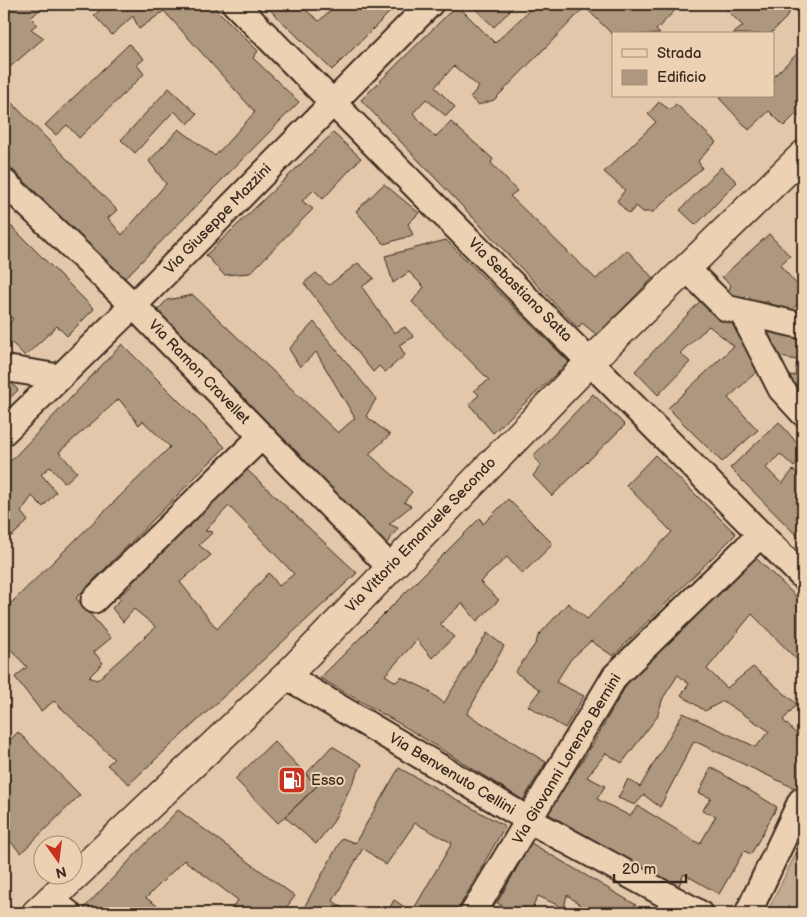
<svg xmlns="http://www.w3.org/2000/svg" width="807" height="917" viewBox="0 0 807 917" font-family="'Balsamiq Sans',sans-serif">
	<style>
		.green { fill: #c3aa90; stroke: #7f6a57 }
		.building { fill: #ae977f; stroke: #3b2a1e; fill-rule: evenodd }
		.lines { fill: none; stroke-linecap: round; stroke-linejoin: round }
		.minor-casing { stroke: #3b2a1e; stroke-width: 29 }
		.secondary-casing { stroke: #3b2a1e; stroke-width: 31 }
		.minor { stroke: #ecd1b3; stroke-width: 25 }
		.secondary { stroke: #ecd1b3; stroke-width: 28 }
		.labels { text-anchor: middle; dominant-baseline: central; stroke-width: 4; stroke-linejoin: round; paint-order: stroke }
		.street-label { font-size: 15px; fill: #3b2a1e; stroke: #ecd1b3 }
		.poi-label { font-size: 15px; fill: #3b2a1e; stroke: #ecd1b3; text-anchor: start }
	</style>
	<rect width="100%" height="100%" fill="#e2c7aa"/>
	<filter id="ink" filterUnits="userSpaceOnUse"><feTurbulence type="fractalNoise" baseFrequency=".02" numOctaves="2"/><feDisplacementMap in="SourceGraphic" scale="10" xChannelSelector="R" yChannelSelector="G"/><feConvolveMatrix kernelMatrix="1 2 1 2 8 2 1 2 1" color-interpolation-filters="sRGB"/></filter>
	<g filter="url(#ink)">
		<path class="green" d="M803,839V913H767Z"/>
		<path class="building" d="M4,4H45L31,18L37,24L31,29L44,38L4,72Z
			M108,4H211L258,51L253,58L299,102L124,279L4,161V95L117,210L108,218L122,235L166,184L149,161L179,129L215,156L255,112L164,11L139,29L133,16L112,35L94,15Z
			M264,4H305L302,7L319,21L337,4H398L332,70Z
			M470,4H516L494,27Z
			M536,4H681L656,30L660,34L613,35L585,7L494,100L478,105L470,97L479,87L454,66L435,87L455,107L446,116L426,99L413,113L435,137L451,122L493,159L491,163L517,191L510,196L596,279L627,250L653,278L597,335L582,323L578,328L361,100L457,5L495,43Z
			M721,4H792L793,5L786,18L770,34H733L743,26Z
			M129,44L144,59L137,65L144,74L79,138L67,125L56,135L45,125Z
			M803,48V121L796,114L784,126L769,111L749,130L719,98L721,96H773V77Z
			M169,88L197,114L188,124L174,111L135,153L121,140Z
			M659,102L670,110L676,104L716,142L698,161L702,168L653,212H643L636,206L629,214L617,201L625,190L604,172L656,122L648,114Z
			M333,133L361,158L323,199L314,190L302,201L313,209L250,273L224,275L206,255Z
			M721,167L737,182L696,225L680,210Z
			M384,184L419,213L408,224L413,235L384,244L356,211Z
			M4,219L94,309L67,336L57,326L25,356L4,335V328L13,319L4,310Z
			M769,234L790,256L780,265L803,292V298L789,313L780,306L777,310L767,301L758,308L747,295L739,305L727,294L731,285L722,277Z
			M446,240L569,362L493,433L469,404L479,395L474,390L489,380L412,302L424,287L409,272L393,283L385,256Z
			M358,263L374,278L362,287L394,333L405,327L414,337L399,345L405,355L385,372L379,366L373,372L304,283L316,273L329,285Z
			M193,295L338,433L355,418L316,352L300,367L289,349L314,322L376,399L366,416L390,435L369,454L412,492L404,502L411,506L389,524L398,528L384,547L154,314L167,300Z
			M703,298L744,330L764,365L728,398L758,430L722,462L668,408L734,346L709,326L680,353L690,362L658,395L635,371Z
			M760,325L803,336V398L786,382L789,375L795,376L797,360L769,355Z
			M122,344L225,447L76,598L111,638L94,652L103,663L89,677L97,680L156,627L134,609L123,622L112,608L121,599L117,597L133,585L130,580L153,560L148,555L172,532L178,536L244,467L357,573L129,784L107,765L114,759L54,701L41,711L15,677L27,667L4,642V610L170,447L143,421L139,425L119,399L59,452L77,472L65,483L50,467L41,474L56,492L43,507L32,496L21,512L28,521L12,536L4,527V468ZM229,506L294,574L279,586L269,573L217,629L180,582L211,555L199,545L213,532L205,531Z
			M5,376L18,390L4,404V377Z
			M593,394L625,425L552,496L533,476L541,465L533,456Z
			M779,422L803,450V456L794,467L780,454L766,468L782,484L793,470L803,478V542L730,468Z
			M655,455L736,534L613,656L591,641L571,659L556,682L584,696L565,728L528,706L540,690L515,672L536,643L538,636L568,603L587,619L672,532L626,485Z
			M508,499L553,544L522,574L507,557L480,582L499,600L477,621L462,603L440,624L454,637L432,658L417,640L385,675L396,682L401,677L426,689L444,703L487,633L504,646L467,714L546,762L523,800L407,728L320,678L480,518L483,524Z
			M756,558L803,603V666L752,614L707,669L727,688L753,667L797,704L783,720L803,741V792L694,741L660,807L644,795L635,805L618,798L628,779L640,787L683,713L756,747L769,731L723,701L705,711L681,695L689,684L678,675L663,698L657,717L622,763L606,753L587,777L605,786L597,799L630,816L638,806L700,844L716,816L702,811L711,798L699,793L711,767L777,807L751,854L744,851L719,894L684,874L677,890L547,813L590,749L628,682Z
			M18,732L80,795L21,853L4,835V746Z
			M274,741L317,786L278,823L235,779Z
			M332,746L362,764L333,822L316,844L285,817L317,786L306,774Z
			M399,768L505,826L456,913H387L394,900L412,912L452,843L415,823L386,865L363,848L333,901L350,913H301L342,838L355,843Z
			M178,810L295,896L282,913H228L238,900L184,860L146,898L168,913H91L84,908Z
			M531,843L636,905L632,913H592L567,895L564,908L538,896L530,913H515L497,903Z"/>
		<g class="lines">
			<defs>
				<path id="minor" d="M235,4L803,577
					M4,182L133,305L390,567
					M686,268L726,308L803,326
					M742,312L781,389L803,413
					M4,371L9,369L59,377
					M4,432L142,297L430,4
					M94,600L262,436
					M286,676L529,820L699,913
					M50,900L68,913
					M473,913L615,676L761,534
					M748,913L801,801"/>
				<path id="secondary" d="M36,913L286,676L591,361L803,155"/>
			</defs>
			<use href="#minor" class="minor-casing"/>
			<use href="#secondary" class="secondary-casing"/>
			<use href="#minor" class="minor"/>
			<use href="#secondary" class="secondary"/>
		</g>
	</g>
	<defs>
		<symbol id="fuel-square" viewBox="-11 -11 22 22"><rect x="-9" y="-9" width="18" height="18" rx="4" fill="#c8321e" stroke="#ecd1b3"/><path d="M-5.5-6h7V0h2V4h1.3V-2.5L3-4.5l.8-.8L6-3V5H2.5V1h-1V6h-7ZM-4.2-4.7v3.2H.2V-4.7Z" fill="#fff"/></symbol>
	</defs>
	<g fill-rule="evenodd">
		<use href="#fuel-square" x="276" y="764" width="32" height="32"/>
	</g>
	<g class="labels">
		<g class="street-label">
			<text transform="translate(218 219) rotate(-46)">Via Giuseppe Mazzini</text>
			<text transform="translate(520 290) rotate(45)">Via Sebastiano Satta</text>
			<text transform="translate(199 372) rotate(46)">Via Ramon Cravellet</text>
			<text transform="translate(421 535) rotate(-46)">Via Vittorio Emanuele Secondo</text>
			<text transform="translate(567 759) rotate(-59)">Via Giovanni Lorenzo Bernini</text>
			<text transform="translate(452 774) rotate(31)">Via Benvenuto Cellini</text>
		</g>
		<g class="poi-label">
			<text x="311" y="780">Esso</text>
		</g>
	</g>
	<rect width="807" height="917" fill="none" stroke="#ecd1b3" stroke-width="20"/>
	<rect x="10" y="10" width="787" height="897" fill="none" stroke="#3b2a1e" stroke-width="2" filter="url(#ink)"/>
	<rect x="612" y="32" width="162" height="65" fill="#ecd1b3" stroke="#a58e77"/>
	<rect x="622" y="49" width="25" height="8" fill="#ecd1b3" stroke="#a58e77"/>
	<text x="657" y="58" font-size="15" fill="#3b2a1e">Strada</text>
	<rect x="622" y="70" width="25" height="15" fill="#ae977f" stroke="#a58e77"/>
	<text x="657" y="82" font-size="15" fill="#3b2a1e">Edificio</text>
	<g transform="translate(58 860) rotate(166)"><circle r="24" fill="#ecd1b3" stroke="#a58e77"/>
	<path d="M0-4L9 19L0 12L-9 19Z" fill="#c8321e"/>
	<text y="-8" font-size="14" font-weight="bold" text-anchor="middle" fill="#3b2a1e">N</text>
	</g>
	<path d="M614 874v8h72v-8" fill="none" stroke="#3b2a1e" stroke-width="2.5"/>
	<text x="622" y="874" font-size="15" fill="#3b2a1e" stroke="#ecd1b3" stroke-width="4" paint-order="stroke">20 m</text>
</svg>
